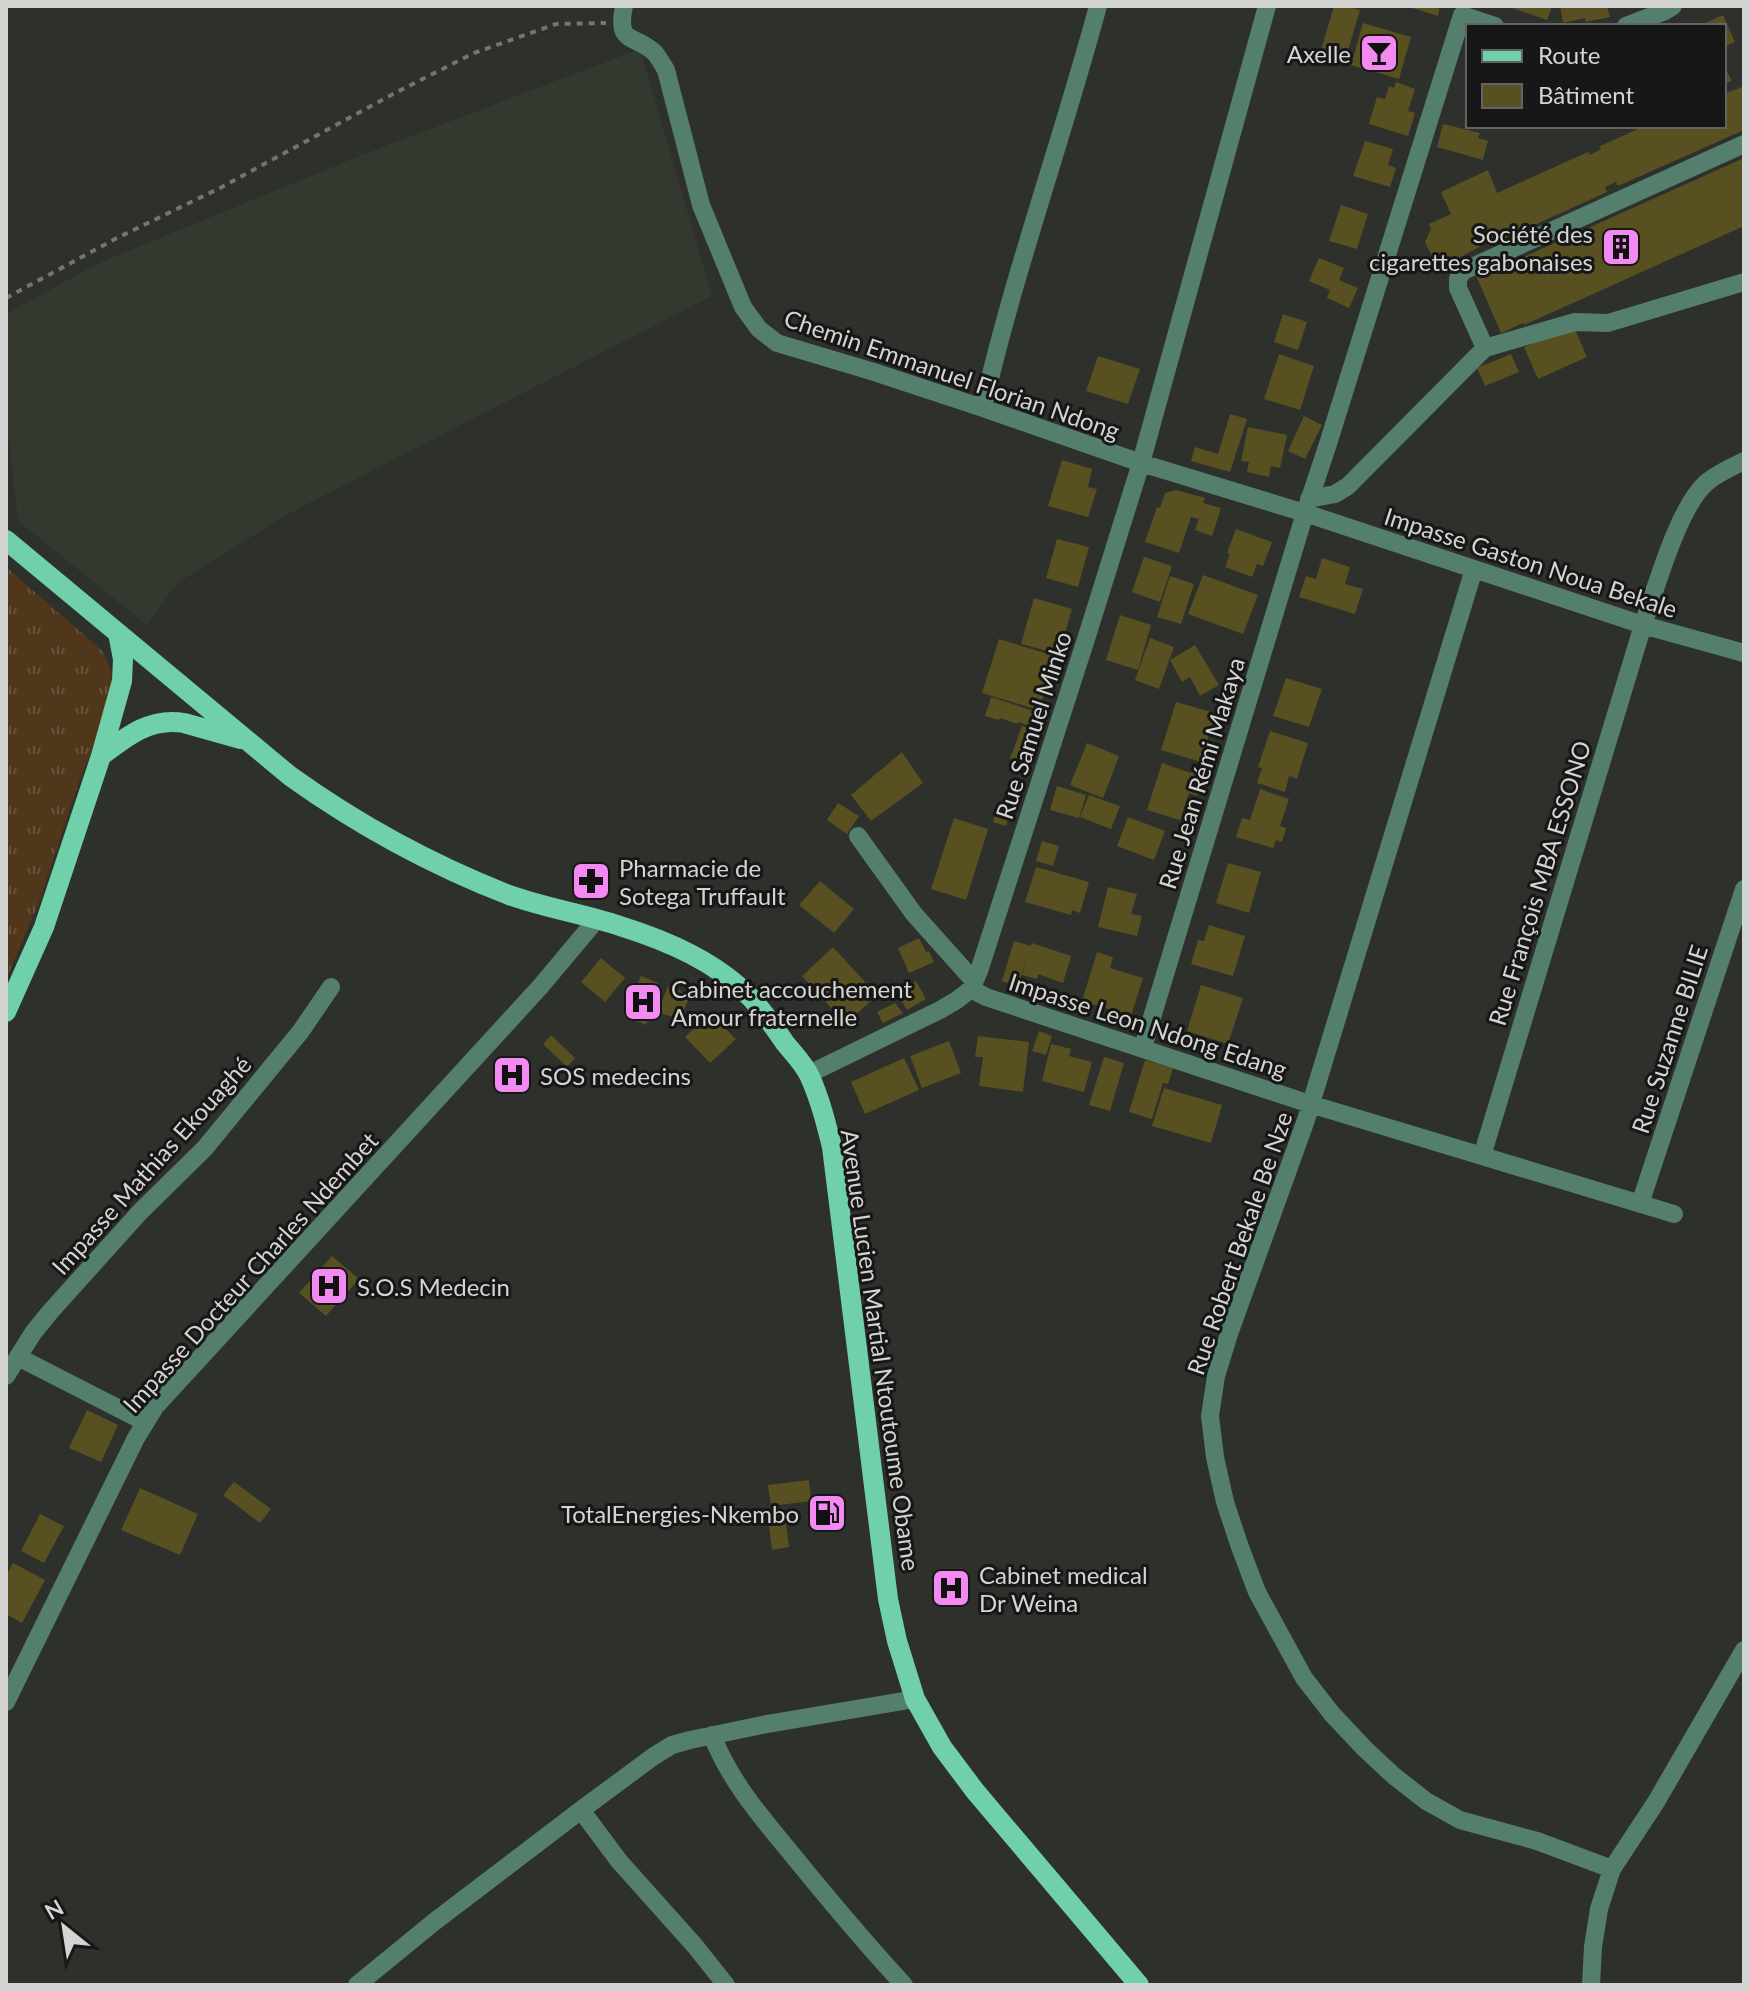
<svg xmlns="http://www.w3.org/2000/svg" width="1750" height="1991" viewBox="0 0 1750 1991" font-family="Lato,sans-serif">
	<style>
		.built { fill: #343930 }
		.grass { fill: url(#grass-tufts) }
		.building { fill: #585021 }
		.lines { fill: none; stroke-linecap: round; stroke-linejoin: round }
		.path { stroke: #737572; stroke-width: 4; stroke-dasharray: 6 6; stroke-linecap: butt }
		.minor { stroke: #537f6c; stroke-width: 18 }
		.major { stroke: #6fd0a9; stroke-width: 20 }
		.labels { text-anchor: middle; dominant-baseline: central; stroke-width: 6; stroke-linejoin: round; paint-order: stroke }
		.poi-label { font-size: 24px; fill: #d4d5d3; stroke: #161716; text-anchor: start }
		.street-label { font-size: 24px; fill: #d4d5d3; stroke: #161716 }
	</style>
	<defs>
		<pattern id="grass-tufts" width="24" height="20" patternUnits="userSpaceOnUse" patternTransform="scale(2)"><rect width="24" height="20" fill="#50361a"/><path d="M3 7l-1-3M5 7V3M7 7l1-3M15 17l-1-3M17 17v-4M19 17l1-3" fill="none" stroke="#68523a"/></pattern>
	</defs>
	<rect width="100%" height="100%" fill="#2e302c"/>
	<path class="built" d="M640,49L712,296L286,515L177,583L147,625L18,521L6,414V314L97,264L362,155Z"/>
	<path class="grass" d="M6,567L96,645L103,652L110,668L112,677L111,688L98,735L79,782L40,900L6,980Z"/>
	<path class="building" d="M1334,6H1345L1360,10L1344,64L1319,57Z
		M1406,6H1440L1438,16Z
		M1507,6H1552L1547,20Z
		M1560,6H1607L1610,17L1586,22L1585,18L1563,23Z
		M1723,15L1735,42L1724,47V26H1699Z
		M1363,23L1411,37L1399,79L1351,65Z
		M1724,66L1732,81L1724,84Z
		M1396,82L1415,89L1408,111L1415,113L1408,136L1369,124L1377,97L1385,99L1389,86L1394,88Z
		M1744,86V130L1618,186L1616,182L1605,187L1607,192L1488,246L1487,243L1438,269L1425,242L1431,229L1429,224L1451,214L1441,192L1488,170L1497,193L1588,152L1590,155L1601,149L1600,146L1645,126H1724V94Z
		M1443,124L1480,133L1478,138L1488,141L1483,160L1437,147Z
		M1365,141L1393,149L1388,165L1396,168L1390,187L1353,176Z
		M1744,158V226L1524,325L1523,323L1501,333L1475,273L1497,264L1499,268Z
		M1341,205L1368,214L1357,249L1329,241Z
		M1319,258L1344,268L1339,280L1358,288L1349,308L1327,298L1330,290L1309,281Z
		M1283,314L1307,322L1298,350L1274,342Z
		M1573,325L1587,357L1538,379L1524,347Z
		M1279,354L1314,366L1300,410L1264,399Z
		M1511,354L1519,372L1485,386L1477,368Z
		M1098,356L1140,369L1128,404L1086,391Z
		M1230,414L1247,419L1230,472L1191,461L1195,447L1218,454Z
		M1304,416L1322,425L1305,459L1288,451Z
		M1248,427L1287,435L1280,468L1271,466L1269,477L1247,472L1249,462L1241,461Z
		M1062,460L1092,469L1088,487L1097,489L1088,517L1048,506Z
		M1176,490L1205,498L1203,503L1221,508L1212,536L1195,530L1199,519L1191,517L1179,553L1145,542L1157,507L1160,508L1165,493Z
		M1236,529L1272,542L1263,566L1257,564L1252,577L1225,567L1230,554L1227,553Z
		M1057,539L1089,547L1078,587L1046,578Z
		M1144,557L1172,566L1160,602L1132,592Z
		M1322,558L1350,567L1345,584L1363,589L1355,614L1299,597L1306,576L1316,579Z
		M1203,575L1258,595L1243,634L1188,614Z
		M1170,576L1194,584L1181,624L1157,617Z
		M1034,598L1072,609L1059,654L1021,644Z
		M1120,615L1151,625L1138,670L1106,660Z
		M1150,638L1174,647L1159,689L1135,680Z
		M999,639L1055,656L1039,710L982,693Z
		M1195,645L1219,685L1200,696L1190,677L1182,682L1170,660Z
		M1286,678L1322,689L1309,727L1273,716Z
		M991,697L1046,715L1041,729L1018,722L1017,724L1000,718L999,720L985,716Z
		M1176,702L1215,713L1201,762L1161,750Z
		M1022,726L1039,732L1028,765L1010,759Z
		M1270,731L1308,743L1297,779L1289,776L1285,792L1257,783L1262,768L1258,767Z
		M1087,743L1119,756L1103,798L1070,785Z
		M902,752L923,783L871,821L851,795Z
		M1162,763L1191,773L1192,771L1204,775L1197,796L1189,793L1180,820L1147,810Z
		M1057,786L1086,795L1079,818L1050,810Z
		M1260,789L1289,799L1280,826L1286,828L1282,842L1276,840L1273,848L1236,837L1242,818L1250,820Z
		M1089,795L1120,806L1111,829L1080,817Z
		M838,803L859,816L847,834L827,820Z
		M997,806L1010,810L1006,826L993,822Z
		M1128,817L1165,831L1154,860L1117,846Z
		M954,818L988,829L966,900L931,889Z
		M1042,841L1059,846L1053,866L1036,861Z
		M1228,863L1261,872L1249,913L1216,903Z
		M1036,867L1089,882L1080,913L1072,910L1071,915L1025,902Z
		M820,881L854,909L834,933L799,905Z
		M1108,887L1137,894L1131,914L1142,916L1137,936L1098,927Z
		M1209,925L1245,936L1233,976L1191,964L1198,940L1204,941Z
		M919,938L926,952L929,951L934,962L909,973L898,948Z
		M1014,941L1031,946L1032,943L1071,956L1063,983L1038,974L1037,979L1022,975L1029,950L1018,986L1002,981Z
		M833,947L877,995L846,1024L802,976Z
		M1097,952L1113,957L1110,968L1143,978L1131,1016L1082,1001Z
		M601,958L625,978L605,1002L581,982Z
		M641,976L658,983L649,1004L654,1006L646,1025L624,1016Z
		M916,981L926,999L907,1010L897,993Z
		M1201,985L1243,998L1228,1044L1187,1031Z
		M668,986L690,995L680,1020L658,1012Z
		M895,1003L903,1013L883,1023L877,1012Z
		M710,1014L736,1039L710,1063L685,1037Z
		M1039,1031L1052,1036L1046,1055L1032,1051Z
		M551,1035L575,1058L567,1067L543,1044Z
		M978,1036L1029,1042L1023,1092L979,1086L983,1057H975Z
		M949,1041L961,1073L922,1088L910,1056Z
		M1051,1044L1071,1049L1069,1056L1092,1062L1084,1092L1042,1081Z
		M1104,1057L1124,1063L1110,1111L1089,1105Z
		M904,1058L919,1090L865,1114L851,1082Z
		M1145,1060L1173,1068L1168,1084L1163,1083L1152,1119L1129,1112Z
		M510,1062L525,1075L509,1094L493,1081Z
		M1164,1088L1222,1105L1211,1143L1152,1126Z
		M332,1256L359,1279L326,1316L299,1293Z
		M87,1410L118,1425L101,1462L69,1448Z
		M809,1480L811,1501L771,1506L768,1485Z
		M234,1482L271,1509L260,1523L223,1495Z
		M140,1488L198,1514L180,1555L121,1530Z
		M842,1500L846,1521L812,1527L808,1505Z
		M784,1508L789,1547L772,1550L767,1510Z
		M40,1514L64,1526L44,1563L21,1551Z
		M13,1563L45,1580L22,1623L6,1614V1576Z"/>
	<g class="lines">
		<path class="path" d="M6,298L117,238L220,188L395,93L474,53L556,24L606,23"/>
		<path class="minor" d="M624,6C616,46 634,33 655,53C659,58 663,65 666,70L701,205L743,307L759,329L777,343L874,372L983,408L1141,463L1267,6
			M1626,26L1665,11L1673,6
			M1485,348L1575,322L1608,323L1744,282
			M983,408C1014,272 1062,140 1098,6
			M1309,499L1335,494L1348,486L1485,348L1458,288V279L1463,271L1744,144
			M1474,569L1306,1120L1229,1334L1216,1376L1210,1416L1215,1457L1225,1502L1240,1547L1257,1592L1304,1678L1332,1714L1365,1749L1394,1776L1426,1801L1460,1820L1537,1841L1612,1869
			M858,836L914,914L974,981
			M971,989L986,997L1310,1104L1674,1214
			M1143,1047L1305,513L1327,447L1462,15L1495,26
			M809,1074L940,1010L957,1000L971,989L979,971L1087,636L1141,463L1305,513L1643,625L1744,653
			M1482,1156L1643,625C1656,588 1678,508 1706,483C1716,474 1732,467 1744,461
			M1640,1204L1744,889
			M18,1357L145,1422
			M6,1376L33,1333L50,1312L140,1212L205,1148L301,1031L331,987
			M6,1702L136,1438L155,1407L540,987L597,919
			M712,1735C730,1782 763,1819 795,1858C830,1901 866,1944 904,1985
			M581,1810L619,1861L695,1946L726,1985
			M357,1985L434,1922L581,1810L654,1756L672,1745L690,1740L762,1725L915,1699
			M1591,1985L1593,1947L1599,1909L1612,1869L1656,1802L1744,1650"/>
		<path class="major" d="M6,540L290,776C357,824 432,865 509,895C545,908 584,914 620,926C668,941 717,962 752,999C764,1013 775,1028 785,1043C794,1054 805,1065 810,1077C820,1099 826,1123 832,1147L888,1599L897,1641L915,1699L942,1747L975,1791L1139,1985
			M101,756C126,737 150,717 184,723L241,739
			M6,1012L44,927L101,756L122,681L123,659L118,633"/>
	</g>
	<defs>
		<symbol id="bar-square" viewBox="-11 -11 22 22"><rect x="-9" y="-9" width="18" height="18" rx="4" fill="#f38af2" stroke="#161716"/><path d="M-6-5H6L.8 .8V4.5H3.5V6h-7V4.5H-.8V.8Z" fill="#111"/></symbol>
		<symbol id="building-square" viewBox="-11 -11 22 22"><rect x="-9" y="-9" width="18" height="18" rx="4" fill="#f38af2" stroke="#161716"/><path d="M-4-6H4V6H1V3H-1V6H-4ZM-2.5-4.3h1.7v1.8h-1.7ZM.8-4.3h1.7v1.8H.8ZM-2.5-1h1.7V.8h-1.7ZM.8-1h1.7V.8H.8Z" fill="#111"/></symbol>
		<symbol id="pharmacy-square" viewBox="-11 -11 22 22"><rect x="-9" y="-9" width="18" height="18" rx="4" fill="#f38af2" stroke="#161716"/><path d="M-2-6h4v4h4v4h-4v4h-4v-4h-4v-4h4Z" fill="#111"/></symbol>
		<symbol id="hospital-square" viewBox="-11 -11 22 22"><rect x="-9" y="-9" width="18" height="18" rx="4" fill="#f38af2" stroke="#161716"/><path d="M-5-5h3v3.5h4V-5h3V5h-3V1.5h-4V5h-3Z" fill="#111"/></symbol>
		<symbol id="fuel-square" viewBox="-11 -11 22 22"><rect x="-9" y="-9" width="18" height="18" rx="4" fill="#f38af2" stroke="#161716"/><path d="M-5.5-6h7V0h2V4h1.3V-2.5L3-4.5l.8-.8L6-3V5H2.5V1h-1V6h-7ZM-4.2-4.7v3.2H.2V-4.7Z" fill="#111"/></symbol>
	</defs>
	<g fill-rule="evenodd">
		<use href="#bar-square" x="1357" y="31" width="44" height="44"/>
		<use href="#building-square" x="1599" y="225" width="44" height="44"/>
		<use href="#pharmacy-square" x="569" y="859" width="44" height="44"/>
		<use href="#hospital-square" x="621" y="980" width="44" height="44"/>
		<use href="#hospital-square" x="490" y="1053" width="44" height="44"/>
		<use href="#hospital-square" x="307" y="1264" width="44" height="44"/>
		<use href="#fuel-square" x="805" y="1491" width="44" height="44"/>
		<use href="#hospital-square" x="929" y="1566" width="44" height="44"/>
	</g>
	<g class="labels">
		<g class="poi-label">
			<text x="1351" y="53" text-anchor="end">Axelle</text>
			<text x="1593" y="233" text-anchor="end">Société des<tspan x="1593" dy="28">cigarettes gabonaises</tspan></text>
			<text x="619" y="867">Pharmacie de<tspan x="619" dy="28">Sotega Truffault</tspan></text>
			<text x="671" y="988">Cabinet accouchement<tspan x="671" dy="28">Amour fraternelle</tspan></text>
			<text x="540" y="1075">SOS medecins</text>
			<text x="357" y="1286">S.O.S Medecin</text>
			<text x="799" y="1513" text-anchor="end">TotalEnergies-Nkembo</text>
			<text x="979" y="1574">Cabinet medical<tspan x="979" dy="28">Dr Weina</tspan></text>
		</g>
		<g class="street-label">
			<text transform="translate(952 374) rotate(19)">Chemin Emmanuel Florian Ndong</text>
			<text transform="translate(1531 562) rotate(18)">Impasse Gaston Noua Bekale</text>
			<text transform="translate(1033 725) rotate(-72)">Rue Samuel Minko</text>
			<text transform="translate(1201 773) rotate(-73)">Rue Jean Rémi Makaya</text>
			<text transform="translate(1539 883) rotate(-73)">Rue François MBA ESSONO</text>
			<text transform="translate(1148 1025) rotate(18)">Impasse Leon Ndong Edang</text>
			<text transform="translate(1669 1039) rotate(-72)">Rue Suzanne BILIE</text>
			<text transform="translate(151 1165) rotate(-48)">Impasse Mathias Ekouaghé</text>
			<text transform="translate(1239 1243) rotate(-71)">Rue Robert Bekale Be Nze</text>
			<text transform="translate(250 1272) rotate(-48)">Impasse Docteur Charles Ndembet</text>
			<text transform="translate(881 1350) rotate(82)">Avenue Lucien Martial Ntoutoume Obame</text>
		</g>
	</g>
	<rect width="1750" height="1991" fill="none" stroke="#d4d5d3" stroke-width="16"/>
	<rect x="1466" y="24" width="260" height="104" fill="#161716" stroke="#626362" stroke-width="2"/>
	<rect x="1482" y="50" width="40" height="12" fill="#6fd0a9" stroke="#626362" stroke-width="2"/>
	<text x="1538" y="64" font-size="24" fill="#d4d5d3">Route</text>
	<rect x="1482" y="84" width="40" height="24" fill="#585021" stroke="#626362" stroke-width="2"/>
	<text x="1538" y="104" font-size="24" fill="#d4d5d3">Bâtiment</text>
	<g transform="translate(64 1927) rotate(330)" stroke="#161716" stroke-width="6" paint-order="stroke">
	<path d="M0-6L14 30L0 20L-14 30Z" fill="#d4d5d3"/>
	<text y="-12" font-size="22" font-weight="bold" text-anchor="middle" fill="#d4d5d3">N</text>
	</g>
</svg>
